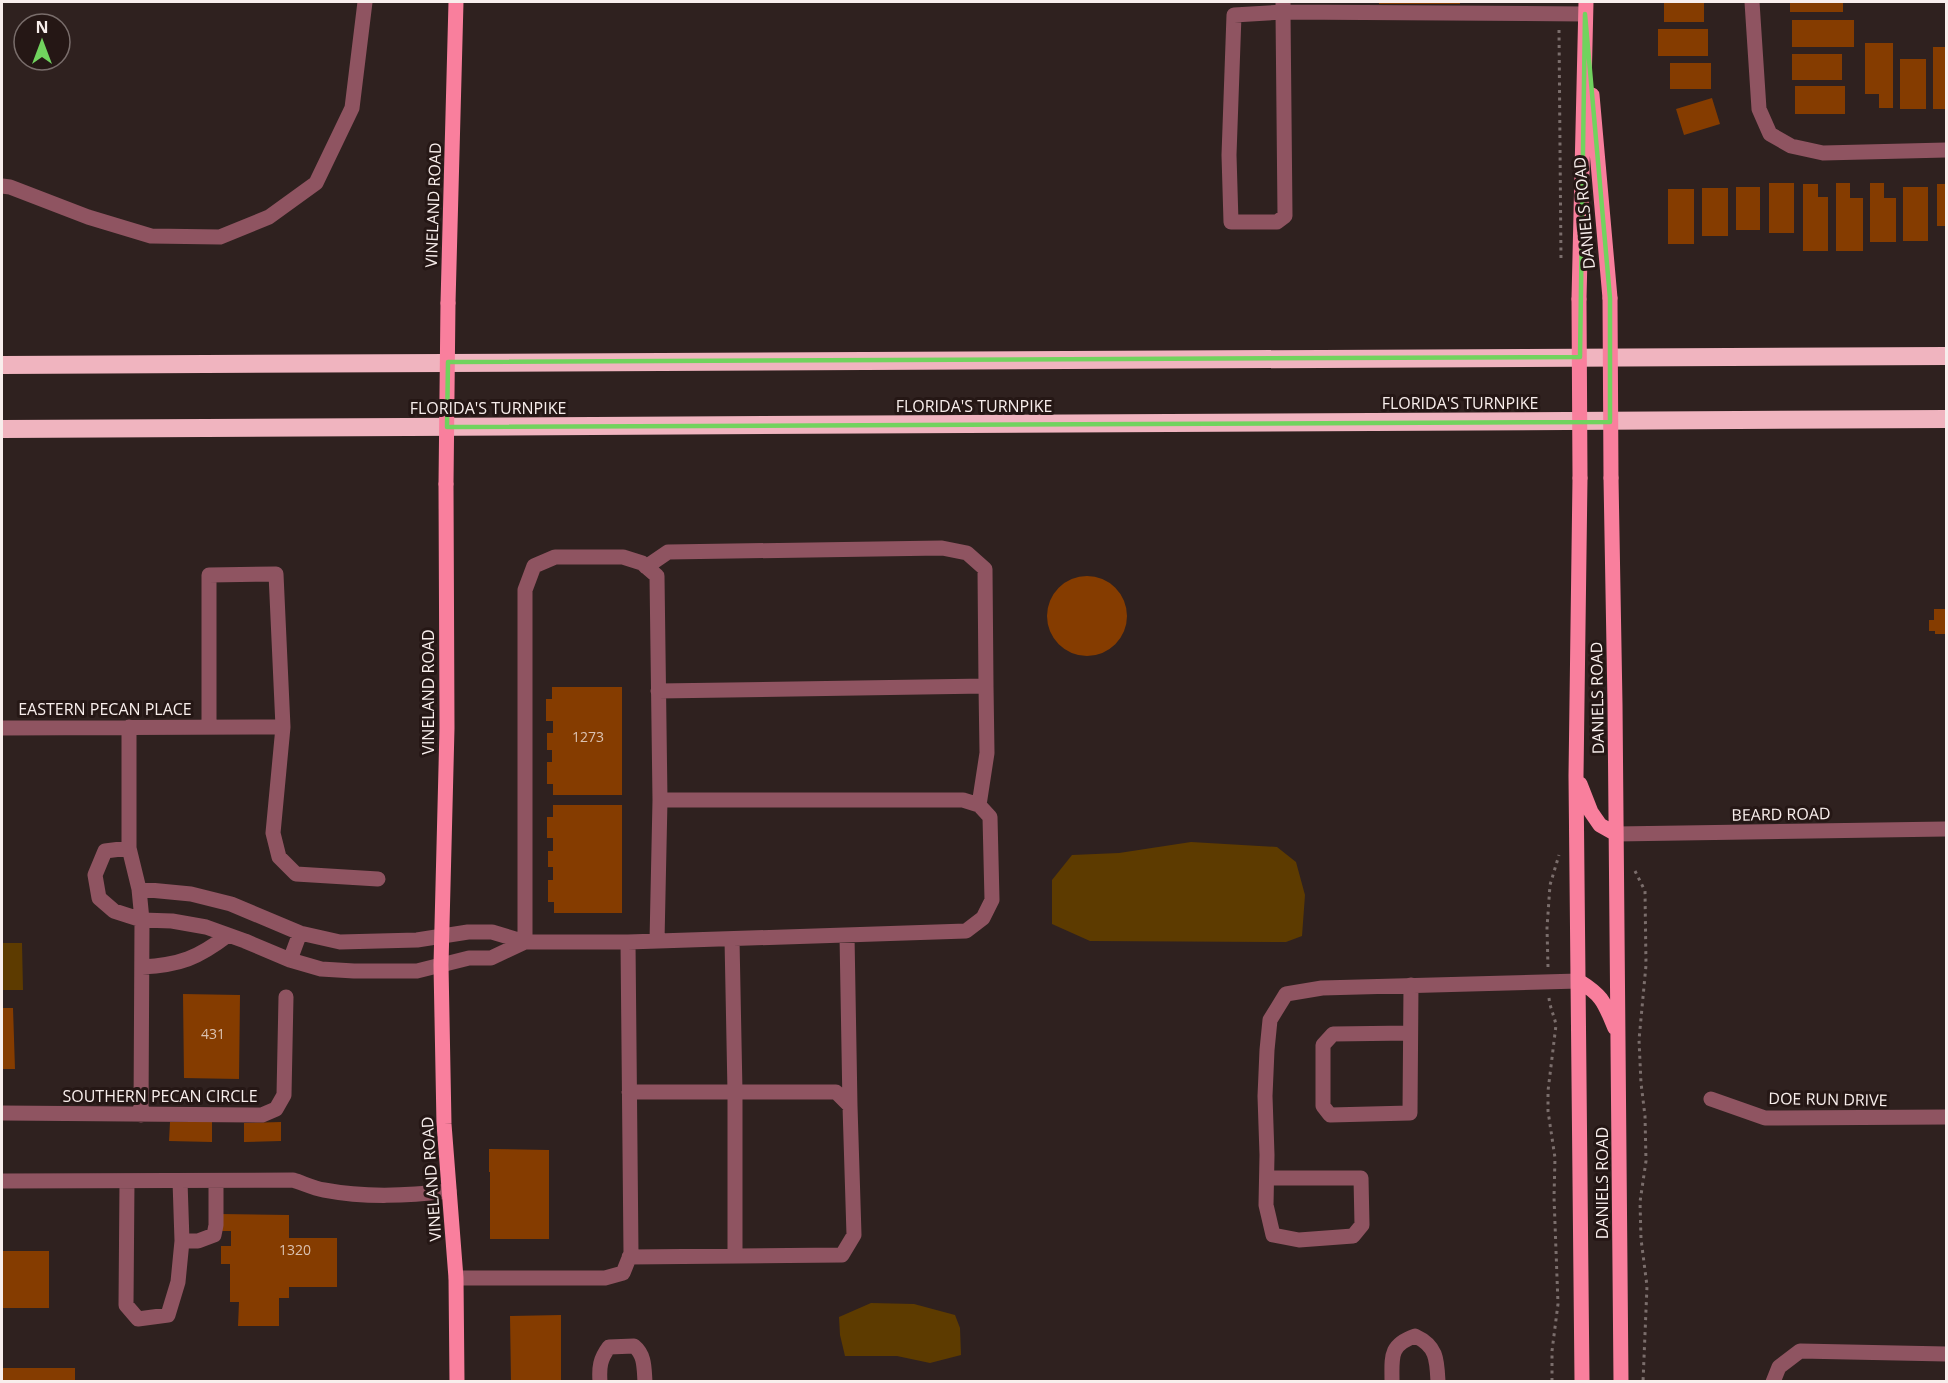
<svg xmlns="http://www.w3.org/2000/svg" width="1948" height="1383" viewBox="0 0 1948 1383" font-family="'Open Sans',sans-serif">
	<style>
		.green { fill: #5d3b00 }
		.building { fill: #853c00 }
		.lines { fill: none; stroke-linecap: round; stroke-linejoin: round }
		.path { stroke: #7b6e6c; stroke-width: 3; stroke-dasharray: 3 4.5; stroke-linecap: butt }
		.minor { stroke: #8f5461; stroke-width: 15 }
		.major { stroke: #f97f9d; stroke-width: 15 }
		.highway { stroke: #f0b4bf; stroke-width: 18 }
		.major-bridge { stroke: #f97f9d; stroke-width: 15 }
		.marked { fill: none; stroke: #71d35e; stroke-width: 4.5; stroke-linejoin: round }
		.labels { text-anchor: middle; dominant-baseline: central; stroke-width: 6; stroke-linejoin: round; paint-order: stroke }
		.number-label { font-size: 14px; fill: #dbc2b1 }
		.street-label { font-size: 16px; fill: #f8eeec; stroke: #251715 }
	</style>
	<rect width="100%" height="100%" fill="#2f211f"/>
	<path class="green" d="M1191,842L1277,847L1296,862L1305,895L1302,936L1286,942L1090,941L1052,924V880L1072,855L1119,853Z
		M2,943H22L23,990H2Z
		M871,1303L914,1304L955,1315L960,1328L961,1355L930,1363L897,1356H845L840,1335L839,1317Z"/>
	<path class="building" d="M1379,2H1460V4H1379Z
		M1664,2H1704V22H1664Z
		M1790,2H1843V12H1790Z
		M1792,20H1854V47H1792Z
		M1658,29H1708V56H1658Z
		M1865,43H1893V108H1879V94H1865Z
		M1933,47H1946V109H1933Z
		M1792,54H1842V80H1792Z
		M1900,59H1926V109H1900Z
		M1670,63H1711V89H1670Z
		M1795,86H1845V114H1795Z
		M1712,98L1720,124L1684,135L1676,109Z
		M1769,183H1794V233H1769Z
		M1836,183H1850V198H1863V251H1836Z
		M1870,183H1884V198H1896V242H1870Z
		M1803,184H1818V197H1828V251H1803Z
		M1937,184H1946V226H1937Z
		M1736,187H1760V230H1736Z
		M1903,187H1928V241H1903Z
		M1702,188H1728V236H1702Z
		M1668,189H1694V244H1668Z
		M1047 616a40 40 0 1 1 80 0a40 40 0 1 1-80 0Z
		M1934,609H1946V634H1935V631H1929V620H1934Z
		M552,687H622V795H553V784H547V762H552V750H547V733H553V721H546V699H552Z
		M553,805H622V913H554V902H548V880H553V867H548V851H553V838H547V817H553Z
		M183,994L240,995L239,1079L184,1078Z
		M2,1008H13L15,1069H2Z
		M170,1122H212V1142L169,1141Z
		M281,1122V1141L244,1142V1123Z
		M489,1149L549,1150V1239H490V1172H489Z
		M220,1214L289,1215V1238H337V1287H289V1298H279V1326H238L239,1302H230V1264H221V1246H231V1231H220Z
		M2,1251H49V1308H2Z
		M561,1315V1382H511L510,1316Z
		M2,1368H75V1382H2Z"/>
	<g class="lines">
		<path class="path" d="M1559,30L1561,261
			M1635,871L1645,891L1646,965L1639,1040L1641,1083L1645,1116L1646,1161L1640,1202L1641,1239L1647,1286L1643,1382
			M1548,967L1547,928L1550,885L1559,855
			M1549,998C1550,1008 1554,1015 1556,1025L1548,1091V1111L1555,1158L1554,1197L1558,1304L1552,1351V1382"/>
		<path class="minor" d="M1283,2V12L1585,14
			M1752,2L1759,109L1770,134L1791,146L1823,153L1946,150
			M1283,12L1285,216L1277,222H1231L1229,155L1234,15Z
			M2,186L10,187L88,217L151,236L220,237L269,217L316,183L352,108L365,2
			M646,567L668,552L942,548L967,553L985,569L986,686L658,691
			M129,727V848L139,889L142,920L141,1115
			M209,727V575L276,574L283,727L273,833L279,857L296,874L378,879
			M2,728L283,727
			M979,805L987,753L986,686
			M1616,834L1946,829
			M129,848L105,851L95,875L99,898L114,911L142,920L172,921L206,927L245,941L290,960L321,969L354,971H417L469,958H491L525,942
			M139,889L191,894L231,904L300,933L340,942L417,940L468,932H492L525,942H628L966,931L983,918L992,900L990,817L979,805L963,800H660
			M847,935L850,1106
			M732,939L735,1092V1256
			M525,942V590L534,566L555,557H623L642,563L657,576L660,800L657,941
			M290,960L300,933
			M142,967C180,965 198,958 228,935
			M1410,1033L1333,1034L1323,1045V1106L1330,1115L1410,1113L1411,985
			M1711,1099L1765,1118L1946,1117
			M2,1113L262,1115L276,1109L284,1095L286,997
			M1267,1178H1361L1362,1225L1353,1236L1299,1240L1273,1235L1266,1205L1267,1155L1265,1096L1267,1050L1270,1020L1286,994L1322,988L1579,981
			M2,1181L293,1180C303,1183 313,1188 324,1190C366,1198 407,1196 449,1191
			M127,1181L126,1305L138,1319L168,1315L178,1282L182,1241
			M180,1181L182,1241H198L214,1235L216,1225V1181
			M629,1257L842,1255L854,1235L850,1106L836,1092H629
			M456,1278H605L623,1273L631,1253L628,942
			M600,1382C599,1367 600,1359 609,1347L634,1346C645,1355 644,1368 645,1382
			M1392,1382C1392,1357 1389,1345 1415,1336C1437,1346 1437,1360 1438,1382
			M1773,1382L1779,1367L1800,1351L1946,1354"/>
		<path class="major" d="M1592,95L1610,298
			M1579,299L1586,2
			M448,303L456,2
			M1580,478L1576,776L1582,1382
			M1611,478L1615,704L1621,1382
			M446,484L447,728L441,965L444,1124L456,1278L457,1382
			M1580,784L1591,812L1600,825L1616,834
			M1579,981C1603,996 1604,1002 1615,1028"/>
		<path class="highway" d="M2,365L1946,356
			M2,429L1946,419"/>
		<path class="major-bridge" d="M1610,298L1611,478
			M1579,299L1580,478
			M446,484L448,303"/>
	</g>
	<path class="marked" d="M1585,14L1610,298V422L447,427L448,362L1580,357Z"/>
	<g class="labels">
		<g class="number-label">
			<text x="588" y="736">1273</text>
			<text x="213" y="1033">431</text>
			<text x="295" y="1249">1320</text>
		</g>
		<g class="street-label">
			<text transform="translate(433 205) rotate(-88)">VINELAND ROAD</text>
			<text transform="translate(1584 213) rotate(-95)">DANIELS ROAD</text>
			<text x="1460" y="403">FLORIDA'S TURNPIKE</text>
			<text x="974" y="406">FLORIDA'S TURNPIKE</text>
			<text x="488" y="408">FLORIDA'S TURNPIKE</text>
			<text transform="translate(428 692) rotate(-90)">VINELAND ROAD</text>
			<text transform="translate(1597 698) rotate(-91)">DANIELS ROAD</text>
			<text x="105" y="709">EASTERN PECAN PLACE</text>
			<text transform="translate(1781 814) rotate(-1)">BEARD ROAD</text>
			<text x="160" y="1096">SOUTHERN PECAN CIRCLE</text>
			<text transform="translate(1828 1099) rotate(1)">DOE RUN DRIVE</text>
			<text transform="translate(431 1179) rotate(-94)">VINELAND ROAD</text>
			<text transform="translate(1602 1183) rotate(-90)">DANIELS ROAD</text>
		</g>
	</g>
	<rect width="1948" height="1383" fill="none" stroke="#f8eeec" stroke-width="6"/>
	<g transform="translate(42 42)"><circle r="28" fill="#251715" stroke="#796d6b" stroke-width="1.5"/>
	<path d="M0-4.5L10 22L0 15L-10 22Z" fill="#71d35e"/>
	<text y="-9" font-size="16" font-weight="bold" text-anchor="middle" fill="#f8eeec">N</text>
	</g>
</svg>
